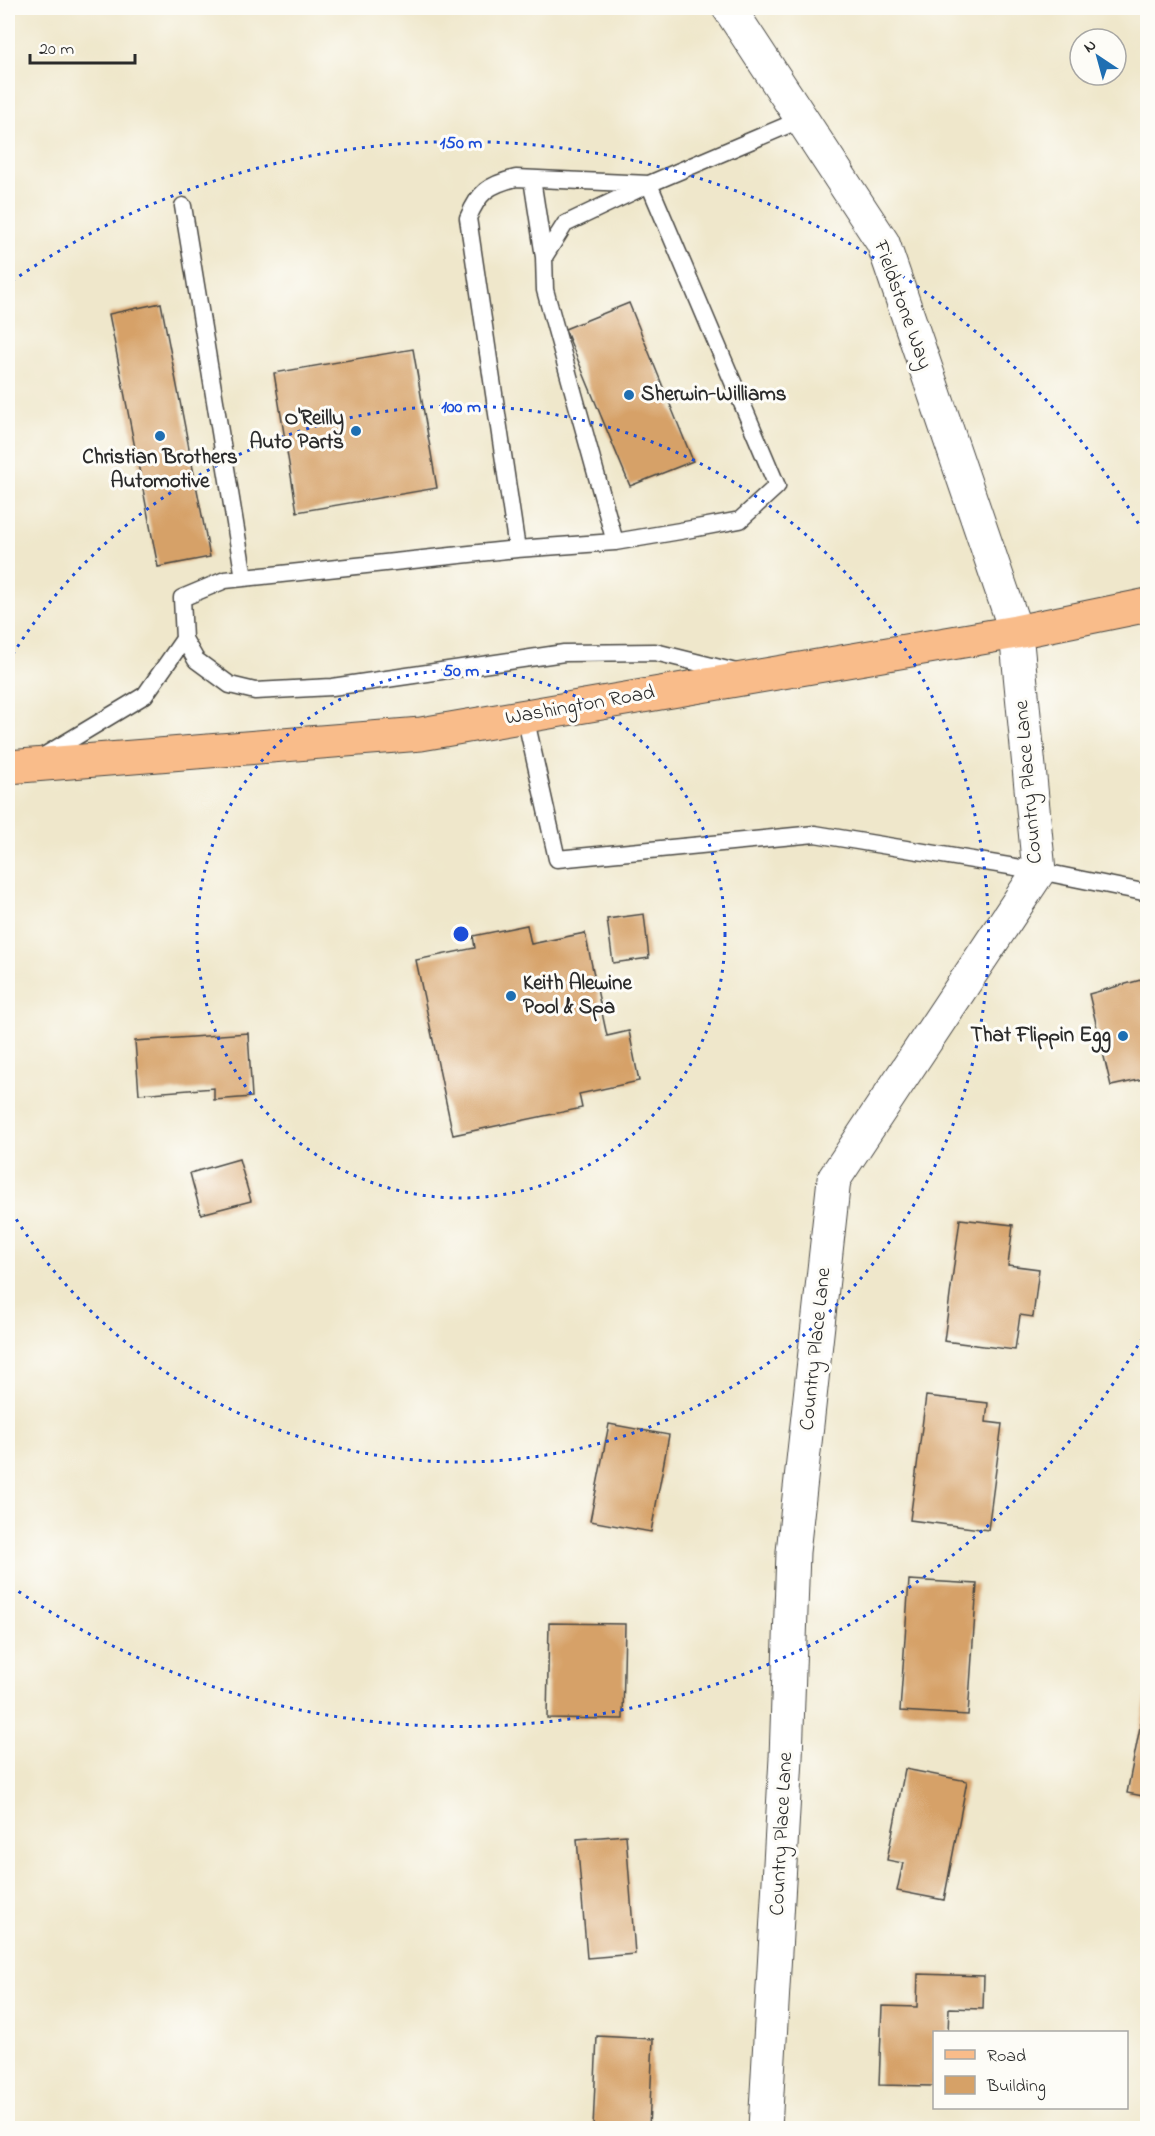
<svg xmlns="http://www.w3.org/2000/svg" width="1155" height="2136" viewBox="0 0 1155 2136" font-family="'Indie Flower',sans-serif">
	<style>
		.building { fill: #d6a167 }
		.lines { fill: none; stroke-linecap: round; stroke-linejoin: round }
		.lane-casing { stroke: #484743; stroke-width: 19 }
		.street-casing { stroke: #484743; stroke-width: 35 }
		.primary-casing { stroke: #484743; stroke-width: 35 }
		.lane { stroke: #fff; stroke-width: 16 }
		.street { stroke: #fff; stroke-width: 33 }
		.primary { stroke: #f9bc8a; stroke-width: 33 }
		.ring { fill: none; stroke: #1d4ed8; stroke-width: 3; stroke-dasharray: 3 6 }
		.poi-dot { fill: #1f6fb2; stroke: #fdfcf7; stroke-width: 2 }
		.labels { text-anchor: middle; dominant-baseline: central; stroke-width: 6; stroke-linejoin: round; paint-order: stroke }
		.street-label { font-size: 21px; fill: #2b2b2b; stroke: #fdfcf7 }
		.poi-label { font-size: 21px; font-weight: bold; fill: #2b2b2b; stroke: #fdfcf7; text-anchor: start }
		.centre { fill: #1d4ed8; stroke: #fdfcf7; stroke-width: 3 }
		.ring-label { font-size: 18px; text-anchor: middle; font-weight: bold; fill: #1d4ed8; stroke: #fdfcf7; stroke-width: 6; stroke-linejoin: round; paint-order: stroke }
	</style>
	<rect width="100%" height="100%" fill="#fdfcf7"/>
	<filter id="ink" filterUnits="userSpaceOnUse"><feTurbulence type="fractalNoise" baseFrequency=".0167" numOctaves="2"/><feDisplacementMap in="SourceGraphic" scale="12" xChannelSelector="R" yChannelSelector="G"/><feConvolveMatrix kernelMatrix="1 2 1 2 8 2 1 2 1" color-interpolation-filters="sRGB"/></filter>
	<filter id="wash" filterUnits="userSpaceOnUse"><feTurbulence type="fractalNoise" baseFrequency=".008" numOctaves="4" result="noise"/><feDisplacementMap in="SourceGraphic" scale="24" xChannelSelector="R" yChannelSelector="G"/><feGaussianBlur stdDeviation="1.35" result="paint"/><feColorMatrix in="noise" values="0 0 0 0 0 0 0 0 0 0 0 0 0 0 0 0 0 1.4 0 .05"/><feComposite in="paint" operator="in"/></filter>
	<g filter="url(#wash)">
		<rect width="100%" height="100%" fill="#efe7cb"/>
		<g id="blocks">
			<path class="building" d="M161,303L210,557L158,567L109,314Z
				M629,303L693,461L630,486L565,329Z
				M413,349L437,488L297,512L274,373Z
				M644,914L649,958L613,963L607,919Z
				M527,925L531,944L585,933L607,1036L629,1031L639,1081L579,1094L582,1108L453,1135L416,960L475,948L473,936Z
				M1148,978V1078L1111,1086L1089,994Z
				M248,1033L252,1097L214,1100V1088L139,1094L135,1041Z
				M239,1159L251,1201L201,1214L190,1173Z
				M960,1219L1013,1225L1008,1265L1039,1269L1033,1317L1020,1315L1015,1350L944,1341Z
				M926,1396L988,1403L986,1422L1002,1424L988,1530L910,1520Z
				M609,1424L669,1435L651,1532L590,1521Z
				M909,1580L977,1584L968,1715L900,1711Z
				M549,1623L625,1624L623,1719L547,1718Z
				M1146,1697H1148V1797L1127,1793Z
				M905,1769L967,1781L944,1900L897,1891L903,1863L887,1860Z
				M626,1835L635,1954L587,1958L577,1839Z
				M918,1974L984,1976L983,2009L949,2008L948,2032H934V2086L879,2085L882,2006L917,2007Z
				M597,2036L653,2039L649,2128H593Z"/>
		</g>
	</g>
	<g filter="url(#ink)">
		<use href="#blocks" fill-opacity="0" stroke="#484743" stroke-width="1.5"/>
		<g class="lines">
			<defs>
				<path id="lane" d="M532,179L544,257
					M183,206L244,578
					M615,542L545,290L544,257L565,224L645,186
					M517,549L468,218C479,192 488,185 516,178L649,184
					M736,672L655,652L564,653L332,687L255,691L230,685L196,660L184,639L182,598L225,580L517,549L615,542L686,530L740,520L777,486L649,184L802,119
					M525,716L557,859L815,834L1039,871L1148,893
					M42,757L145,695L184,639"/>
				<path id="street" d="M729,8L883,243L1016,632L1039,871L834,1179L793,1552L786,1758L765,2128"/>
				<path id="primary" d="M8,767L421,734L1016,632L1148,605"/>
			</defs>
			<use href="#lane" class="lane-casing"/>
			<use href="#street" class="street-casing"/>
			<use href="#primary" class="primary-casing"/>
			<use href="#lane" class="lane"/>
			<use href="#street" class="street"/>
			<use href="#primary" class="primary"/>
		</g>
	</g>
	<g class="ring">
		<circle cx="461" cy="934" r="264"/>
		<path d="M8 662A528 528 0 1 1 8 1206"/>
		<path d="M1147 1330A792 792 0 0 1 12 1587M12 281A792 792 0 0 1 1147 538"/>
	</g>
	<g class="poi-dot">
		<circle cx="629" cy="395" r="6"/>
		<circle cx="356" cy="431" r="6"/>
		<circle cx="160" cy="436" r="6"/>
		<circle cx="511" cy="996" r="6"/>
		<circle cx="1123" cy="1036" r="6"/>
	</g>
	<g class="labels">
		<g class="street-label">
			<text transform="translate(902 305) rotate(70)">Fieldstone Way</text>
			<text transform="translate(580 706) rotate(-10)">Washington Road</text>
			<text transform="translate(1029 782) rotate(-95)">Country Place Lane</text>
			<text transform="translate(816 1349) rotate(-84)">Country Place Lane</text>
			<text transform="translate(782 1834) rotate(-87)">Country Place Lane</text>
		</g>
		<g class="poi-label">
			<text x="641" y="395">Sherwin-Williams</text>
			<text x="344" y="419" text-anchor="end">O'Reilly<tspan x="344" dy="24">Auto Parts</tspan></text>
			<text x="160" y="458" text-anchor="middle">Christian Brothers<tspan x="160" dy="24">Automotive</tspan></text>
			<text x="523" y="984">Keith Alewine<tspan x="523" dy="24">Pool &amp; Spa</tspan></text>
			<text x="1111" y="1036" text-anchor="end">That Flippin Egg</text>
		</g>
	</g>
	<circle cx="461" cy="934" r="9" class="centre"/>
	<g class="ring-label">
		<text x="461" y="148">150 m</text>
		<text x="461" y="412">100 m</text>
		<text x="461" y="676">50 m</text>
	</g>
	<rect width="1155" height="2136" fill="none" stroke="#fdfcf7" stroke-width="30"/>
	<rect x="933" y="2031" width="195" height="78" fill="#fdfcf7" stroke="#a9a8a5" stroke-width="1.5"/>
	<rect x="945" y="2050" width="30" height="9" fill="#f9bc8a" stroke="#a9a8a5" stroke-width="1.5"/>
	<text x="987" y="2061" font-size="18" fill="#2b2b2b">Road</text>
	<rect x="945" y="2076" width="30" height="18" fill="#d6a167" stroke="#a9a8a5" stroke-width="1.5"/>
	<text x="987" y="2091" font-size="18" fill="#2b2b2b">Building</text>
	<g transform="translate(1098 57) rotate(324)"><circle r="28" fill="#fdfcf7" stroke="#a9a8a5" stroke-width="1.5"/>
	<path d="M0-4.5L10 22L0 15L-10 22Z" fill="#1f6fb2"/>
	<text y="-9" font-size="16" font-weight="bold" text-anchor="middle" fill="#2b2b2b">N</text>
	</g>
	<path d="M30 54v9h105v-9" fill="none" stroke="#2b2b2b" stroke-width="3"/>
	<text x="39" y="54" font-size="18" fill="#2b2b2b" stroke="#fdfcf7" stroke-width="4.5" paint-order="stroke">20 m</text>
</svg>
